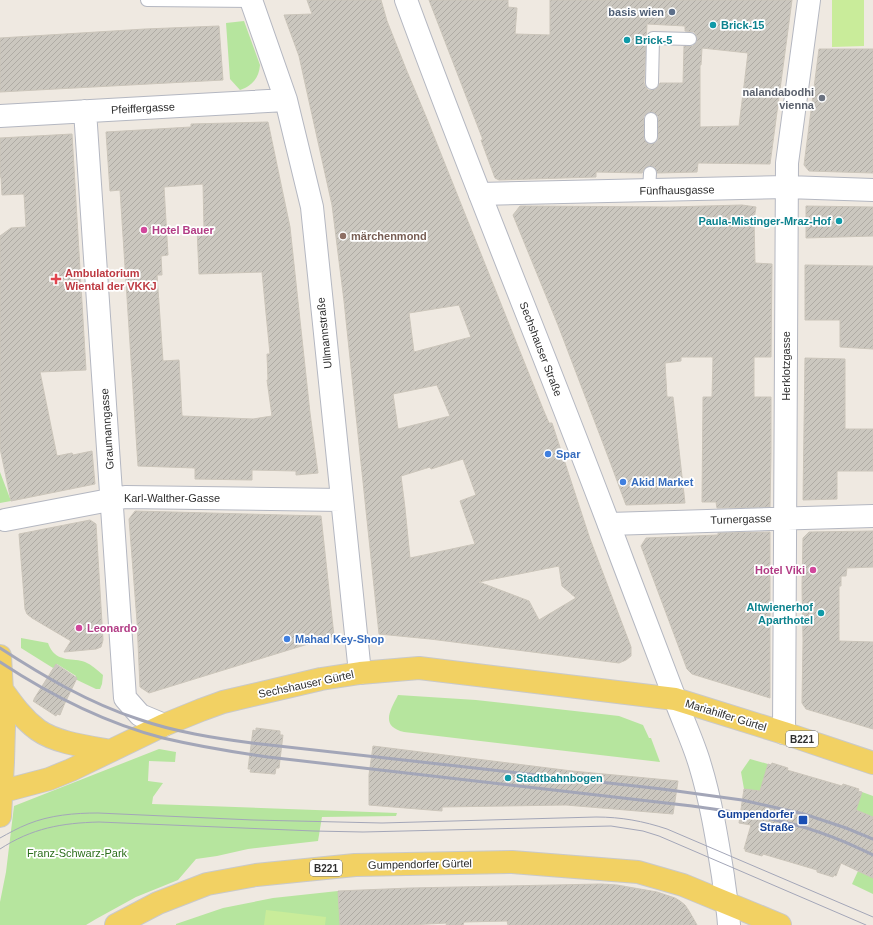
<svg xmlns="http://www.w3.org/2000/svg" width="873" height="925" viewBox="0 0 873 925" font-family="Arial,sans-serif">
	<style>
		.green { fill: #b6e59e }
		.pitch { fill: #c9ec9a }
		.building { fill: url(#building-hatch); stroke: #cbc5ba; fill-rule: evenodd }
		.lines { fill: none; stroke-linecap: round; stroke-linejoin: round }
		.lane-casing { stroke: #b4b7c1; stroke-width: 14 }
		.street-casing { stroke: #b4b7c1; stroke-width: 24 }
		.secondary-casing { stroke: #b4b7c1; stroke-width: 24 }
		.primary-casing { stroke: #c9c9c9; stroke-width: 24 }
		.lane { stroke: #fff; stroke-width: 12 }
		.street { stroke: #fff; stroke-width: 22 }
		.secondary { stroke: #fff; stroke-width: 22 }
		.primary { stroke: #f2d163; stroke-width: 22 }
		.tram { stroke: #a3a6b8; stroke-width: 1 }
		.rail { stroke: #a3a6b8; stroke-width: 3 }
		.service-dot { fill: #5c6f8a; stroke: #fff; stroke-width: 1.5 }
		.culture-dot { fill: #0f9aa8; stroke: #fff; stroke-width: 1.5 }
		.worship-dot { fill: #6b7280; stroke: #fff; stroke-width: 1.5 }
		.hotel-dot { fill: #d1479c; stroke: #fff; stroke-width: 1.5 }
		.education-dot { fill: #8d6e63; stroke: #fff; stroke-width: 1.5 }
		.health-dot { fill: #e0444e; stroke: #fff; stroke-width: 1.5 }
		.shop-dot { fill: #3f7fe0; stroke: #fff; stroke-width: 1.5 }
		.transit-dot { fill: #1a4fb4; stroke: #fff; stroke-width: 1.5 }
		.labels { text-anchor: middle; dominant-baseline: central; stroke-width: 3.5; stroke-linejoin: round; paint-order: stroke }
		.shield { fill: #fff; stroke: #6d6d6d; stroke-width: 1 }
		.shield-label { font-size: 10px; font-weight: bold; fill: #2e2e2e }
		.service-label { font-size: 11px; font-weight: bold; fill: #4e5e75; stroke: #fff; text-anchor: end }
		.culture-label { font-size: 11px; font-weight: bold; fill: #0d838f; stroke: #fff; text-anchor: start }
		.worship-label { font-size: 11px; font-weight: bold; fill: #5b616d; stroke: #fff; text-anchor: end }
		.street-label { font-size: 11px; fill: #2e2e2e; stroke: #fff }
		.hotel-label { font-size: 11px; font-weight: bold; fill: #b23c85; stroke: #fff; text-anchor: start }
		.education-label { font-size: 11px; font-weight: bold; fill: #785e54; stroke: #fff; text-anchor: start }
		.health-label { font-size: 11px; font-weight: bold; fill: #be3a42; stroke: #fff; text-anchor: start }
		.shop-label { font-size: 11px; font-weight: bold; fill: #366cbe; stroke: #fff; text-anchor: start }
		.transit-label { font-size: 11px; font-weight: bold; fill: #164399; stroke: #fff; text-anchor: end }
		.park-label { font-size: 11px; fill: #2c6e1b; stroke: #fff }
	</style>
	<defs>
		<pattern id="building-hatch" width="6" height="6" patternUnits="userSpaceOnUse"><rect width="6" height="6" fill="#cbc7bf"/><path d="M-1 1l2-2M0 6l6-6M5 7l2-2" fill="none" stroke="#afaba4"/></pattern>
	</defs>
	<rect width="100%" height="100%" fill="#efe9e1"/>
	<path class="green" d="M244,21L260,65C259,78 252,86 240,90L230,79L226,23Z
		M0,472L11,501L0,503Z
		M21,638L48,643C53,657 62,659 76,660C79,660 82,661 85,662C92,665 97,670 103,675L102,684L100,689H96L75,679L76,676L57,664L53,668L21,648Z
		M398,695L476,700L619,716L643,725L649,738H651L660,762L404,732C380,726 390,711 398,695Z
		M159,749L176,752L175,762L149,761L148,781L163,783L153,797L152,804L397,813L396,816L322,817L318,841L248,849L217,856L196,859L178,880L136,897L96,919L86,925H0V902L6,872L14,806Z
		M750,759L768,764L763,792L744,789L741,772Z
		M862,792L873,796V817L853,809Z
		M858,871L873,878V894L852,884Z
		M338,891L340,925H176V924L223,908L273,898Z"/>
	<path class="pitch" d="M832,0H864V46L832,47Z
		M266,910L326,917L325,925H264Z"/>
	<path class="building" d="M307,0H381L387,21L406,69L427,119L543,409L549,423H552L590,539L631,647V656L626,660L619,663L430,639L379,634L344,301L332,205L299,56L284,15L312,14ZM459,305L471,337L414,352L409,313ZM437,385L450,416L398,429L393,394ZM463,459L476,495L460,501L475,544L410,558L405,508L401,476L430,467L431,469ZM559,566L562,586L576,598L539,620L529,601L479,582Z
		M429,0H508V7L517,8L515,34L550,35V0H792L770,164L698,163L697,172L657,173L656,169L654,167L650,166L646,167L644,169L642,173L596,172V177L499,180L495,178L481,140H483ZM647,24L685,26V31L694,32L696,35L697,40L696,43L693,46H684L683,83H660L658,87L656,89L652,90H648L646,87L644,83ZM702,48L748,53L739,126L700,127V65H701ZM651,112L655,113L658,116V140L655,143L651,144L647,143L644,140V116L647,113Z
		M219,26L223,80L0,92V38L145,29Z
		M819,49H873V173L809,171L804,165Z
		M268,122L290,227L310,413L318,473L296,475V471L252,470V480L195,479V468L138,466L120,190L110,191L106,132L191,127V124ZM203,184L204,228H197L199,274L262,272L270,354H267L268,380H267L272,416L253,419L182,416L179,360L163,361L157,275H162L161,256L168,255L164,187Z
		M72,134L86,370L40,372L57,456L72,453L73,455L92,451L95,484L11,501L0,448V236L11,228L26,227L24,194L2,195L1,177H0V138Z
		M742,205L756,207L754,219L755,263L772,264L771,357H754V397H771V453L770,507L717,508L716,502H702L703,397H712L713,357H681V361L665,363L667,397H673L685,503L626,505L609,459L558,325L513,215L520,206L670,207Z
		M806,206L873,207V236L806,238Z
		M805,265L873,266V349L840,347V320H805Z
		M805,358L845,359V429H873V471H837V499L803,500Z
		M135,511L321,516L334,636L149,693L140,687L137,621L129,519Z
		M90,520L96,524L103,640L101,647L96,649L64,652L71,641L32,618L27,614L25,609L19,534Z
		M873,531V567L847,568L846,576H841V586H839V641L873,642V729L806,709L802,703L803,641L802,586L803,538L809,532Z
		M770,532V698L692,674L687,669L641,546L646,538L718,535V533Z
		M56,664L77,678L64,705L60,715L57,714L56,716L33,701L34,700V699Z
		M256,728L280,731V735H283L279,768H276L275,774L250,772L251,769H248L253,730L256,731Z
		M373,746L572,771L678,781L673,814L566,805L442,807V811L369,805V775Z
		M772,763L788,768L787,770L842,786L843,784L859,789L858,791L862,792L856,810L873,817V878L841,863L836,876L834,875L833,877L817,872V870L763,854L762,856L745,851L746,849H744L751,825L739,823L744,789L760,791L768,764L771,765Z
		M601,884L617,885L657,892L675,898L680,901L685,905L689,911L697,925H508L507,921L464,922L463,925H446L447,923L409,925H340L338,891L410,888Z"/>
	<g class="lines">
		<defs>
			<path id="lane" d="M147,0L252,1
				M652,83L653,38L690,39
				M651,137V119
				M649,190L650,173"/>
			<path id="street" d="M251,0L286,100L312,207L360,673
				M85,111L125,698L140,715L164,725
				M0,116L286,100
				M480,194L787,187L873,190
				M5,520L125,497L341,500
				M609,524L873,516
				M784,733L787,163L809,0"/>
			<path id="secondary" d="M406,0C475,189 553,374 623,562C640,606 657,651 674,696C682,719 693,741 700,765C711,801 717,839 723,876C725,893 728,908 729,925"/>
			<path id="primary" d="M0,656L4,726L3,762L0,816
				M3,691C13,705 23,719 38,730C56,743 89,747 111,751
				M0,792L49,779L71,770L164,725L201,710L223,702L321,679L360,673L419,668L675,699L784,733L873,763
				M116,925L158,903L207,884L256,875L355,865L512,862L638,872L683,885L780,925"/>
		</defs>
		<use href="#lane" class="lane-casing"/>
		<use href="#street" class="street-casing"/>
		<use href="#secondary" class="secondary-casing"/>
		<use href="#primary" class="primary-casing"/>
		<use href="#lane" class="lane"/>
		<use href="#street" class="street"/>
		<use href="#secondary" class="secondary"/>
		<use href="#primary" class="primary"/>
		<path class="tram" d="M0,838C9,833 18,828 28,824C50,815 75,813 98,813L253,820L382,823L596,817C621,817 643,821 667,829L873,917
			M0,849C32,828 62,823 99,822L314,831L363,832L611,826L643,831L659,836L866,925"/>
		<path class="rail" d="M0,648C43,676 89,703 138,719C175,732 214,738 252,743L662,789L742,800L804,814L846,828L873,839
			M0,662C50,695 105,723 163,738C197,746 233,752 268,757L692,806C719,810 745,813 771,819C806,826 841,839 873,855"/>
	</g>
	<circle class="service-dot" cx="672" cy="12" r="4"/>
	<g class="culture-dot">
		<circle cx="713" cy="25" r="4"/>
		<circle cx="627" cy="40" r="4"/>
		<circle cx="839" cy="221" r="4"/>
		<circle cx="821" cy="613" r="4"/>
		<circle cx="508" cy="778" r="4"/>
	</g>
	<circle class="worship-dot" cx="822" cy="98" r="4"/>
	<g class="hotel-dot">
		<circle cx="144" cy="230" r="4"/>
		<circle cx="813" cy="570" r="4"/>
		<circle cx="79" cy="628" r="4"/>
	</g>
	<circle class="education-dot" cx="343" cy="236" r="4"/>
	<path class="health-dot" d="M54 273h4v4h4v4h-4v4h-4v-4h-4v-4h4z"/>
	<g class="shop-dot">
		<circle cx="548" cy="454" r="4"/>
		<circle cx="623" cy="482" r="4"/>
		<circle cx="287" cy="639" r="4"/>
	</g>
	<rect class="transit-dot" x="798" y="815" width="10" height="10" rx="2"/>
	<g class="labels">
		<g class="shield">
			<rect x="786" y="731" width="32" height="16" rx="3"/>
			<rect x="310" y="860" width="32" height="16" rx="3"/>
		</g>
		<g class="shield-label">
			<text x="802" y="739">B221</text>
			<text x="326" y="868">B221</text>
		</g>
		<g class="service-label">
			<text x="664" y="12">basis wien</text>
		</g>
		<g class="culture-label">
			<text x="721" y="25">Brick-15</text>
			<text x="635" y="40">Brick-5</text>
			<text x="831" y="221" text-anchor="end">Paula-Mistinger-Mraz-Hof</text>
			<text x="813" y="607" text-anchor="end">Altwienerhof<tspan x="813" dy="13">Aparthotel</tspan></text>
			<text x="516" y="778">Stadtbahnbogen</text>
		</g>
		<g class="worship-label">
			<text x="814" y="92">nalandabodhi<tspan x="814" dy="13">vienna</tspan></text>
		</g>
		<g class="street-label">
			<text transform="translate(143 108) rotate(-3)">Pfeiffergasse</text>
			<text transform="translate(677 190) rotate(-1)">Fünfhausgasse</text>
			<text transform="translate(324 333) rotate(-96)">Ullmannstraße</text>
			<text transform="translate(541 349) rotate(69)">Sechshauser Straße</text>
			<text transform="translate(786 366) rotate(-90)">Herklotzgasse</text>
			<text transform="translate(107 429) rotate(-94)">Graumanngasse</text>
			<text x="172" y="498">Karl-Walther-Gasse</text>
			<text transform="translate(741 519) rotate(-2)">Turnergasse</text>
			<text transform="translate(306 684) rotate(-12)">Sechshauser Gürtel</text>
			<text transform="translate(726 715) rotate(17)">Mariahilfer Gürtel</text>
			<text transform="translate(420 864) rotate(-1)">Gumpendorfer Gürtel</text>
		</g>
		<g class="hotel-label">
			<text x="152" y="230">Hotel Bauer</text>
			<text x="805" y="570" text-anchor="end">Hotel Viki</text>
			<text x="87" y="628">Leonardo</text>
		</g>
		<g class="education-label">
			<text x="351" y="236">märchenmond</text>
		</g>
		<g class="health-label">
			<text x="65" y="273">Ambulatorium<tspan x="65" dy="13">Wiental der VKKJ</tspan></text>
		</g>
		<g class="shop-label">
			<text x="556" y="454">Spar</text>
			<text x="631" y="482">Akid Market</text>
			<text x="295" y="639">Mahad Key-Shop</text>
		</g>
		<g class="transit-label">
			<text x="794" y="814">Gumpendorfer<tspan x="794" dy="13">Straße</tspan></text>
		</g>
		<g class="park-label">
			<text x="77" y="853">Franz-Schwarz-Park</text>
		</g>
	</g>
</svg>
